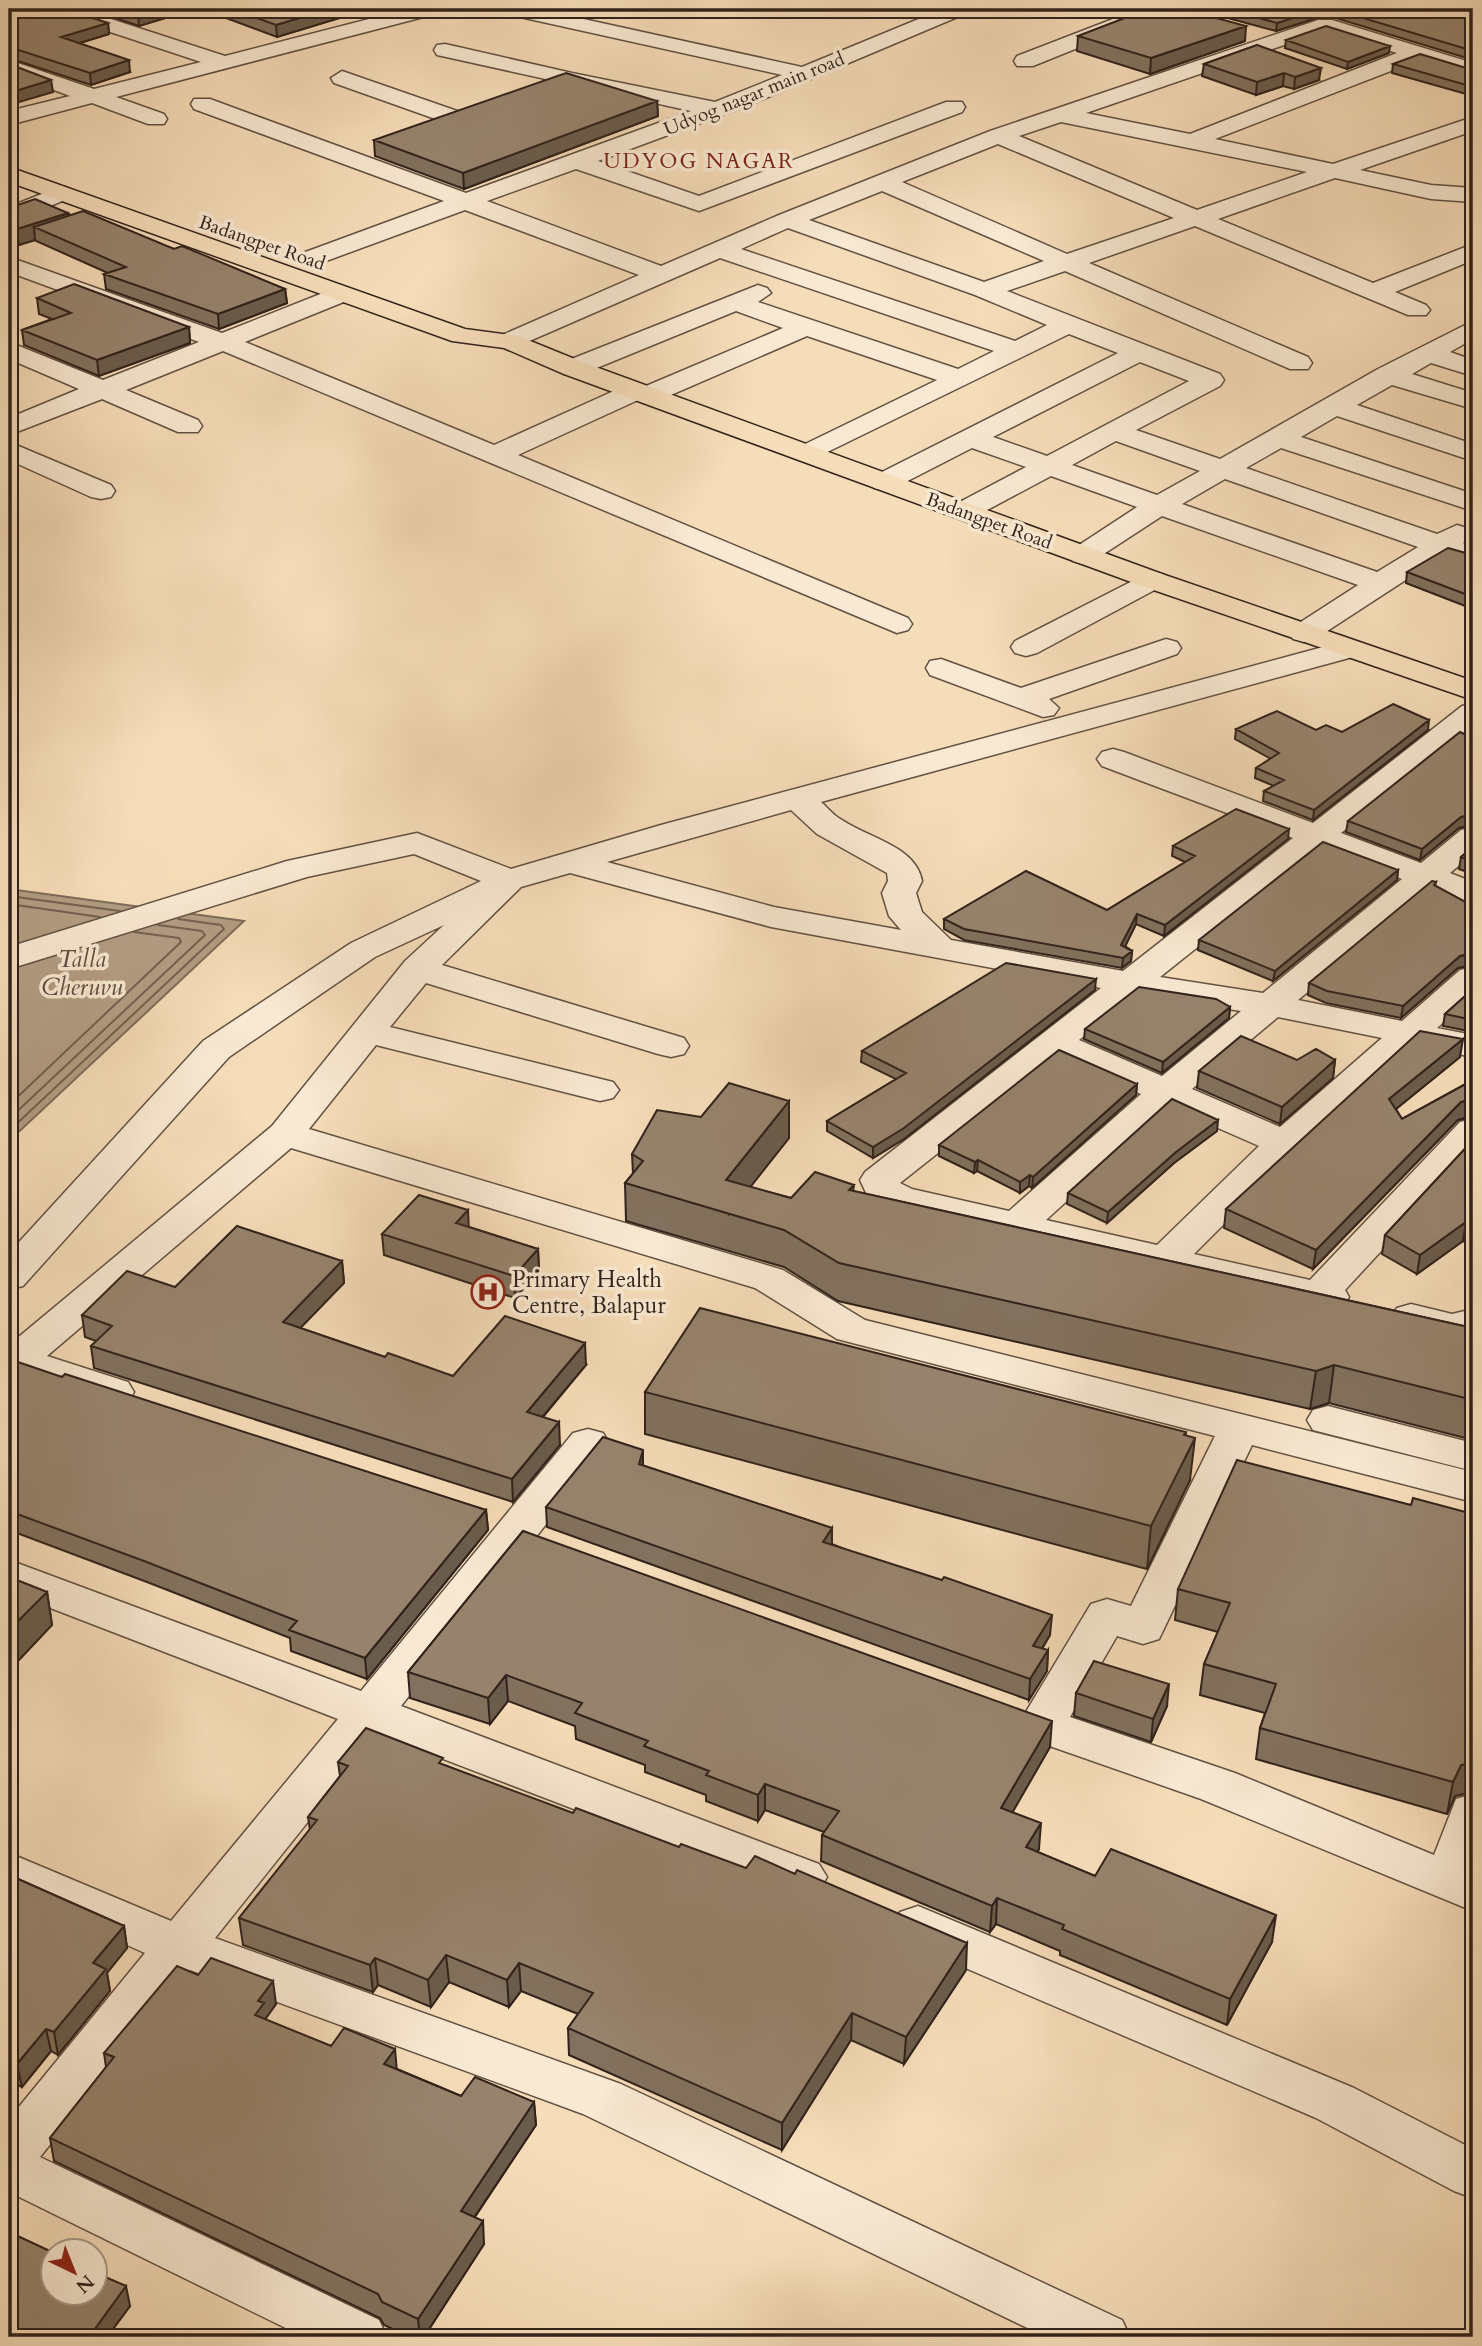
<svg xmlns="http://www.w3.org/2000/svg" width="1482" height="2346" viewBox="0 0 1482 2346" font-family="Cardo,serif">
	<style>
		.water { fill: #b39d83; stroke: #7f6c59; stroke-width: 2 }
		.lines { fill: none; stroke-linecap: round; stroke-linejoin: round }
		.shore { stroke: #72604f; stroke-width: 2 }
		.minor-casing { stroke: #625142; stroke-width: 3 }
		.major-casing { stroke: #31221b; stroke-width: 3 }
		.minor { fill: #f9e9d2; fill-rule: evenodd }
		.major { fill: #f6ddb9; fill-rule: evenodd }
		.wall { fill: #82715e; stroke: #31221b; stroke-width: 2 }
		.shaded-wall { fill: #6a5c4c; stroke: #31221b; stroke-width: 2 }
		.building { fill: #97836d; stroke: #31221b; stroke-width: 2 }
		.labels { text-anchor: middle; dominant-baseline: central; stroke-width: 7; stroke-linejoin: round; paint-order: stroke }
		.far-street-label { font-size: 19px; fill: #31221b; stroke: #f9e9d2 }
		.far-neighbourhood-label { font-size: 21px; letter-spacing: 2px; fill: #7a1f14; stroke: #f9e9d2 }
		.poi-label { font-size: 23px; fill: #31221b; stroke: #f9e9d2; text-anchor: start }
		.water-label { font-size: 24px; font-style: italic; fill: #5e4d3f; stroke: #f9e9d2 }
	</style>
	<rect width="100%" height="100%" fill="#f6ddb9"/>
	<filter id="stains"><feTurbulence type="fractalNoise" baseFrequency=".00286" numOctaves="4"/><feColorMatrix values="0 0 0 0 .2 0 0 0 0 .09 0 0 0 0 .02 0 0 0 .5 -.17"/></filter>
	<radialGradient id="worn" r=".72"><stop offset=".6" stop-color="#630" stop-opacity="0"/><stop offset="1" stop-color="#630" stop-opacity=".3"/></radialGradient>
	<path class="water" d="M9,889L244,921L9,1141Z"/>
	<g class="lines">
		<path class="shore" d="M9,896L120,911
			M9,904L100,917
			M9,1105L181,942L179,938L134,932
			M9,1119L205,935L202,931L158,925
			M9,1131L224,929L221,925L178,919"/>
		<defs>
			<path id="minor" d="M50,9H80L225,56L408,9H442L439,13L116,97L164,114L167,119L164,124H148L92,103L9,125V111L70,96L9,73V60L94,89L201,62L53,13Z
				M501,9H538L802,67L943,9H970L967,13L749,105L598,161L699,196L946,102H962L965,107L962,112L699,211L576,169L487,201L661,266L779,215L990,131L1318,20H1332L1473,63V77L1419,60L1215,139L1333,164L1473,117V131L1360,170L1431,185L1473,188V202L1431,199L1335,178L1218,219L1373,283L1473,244V260L1395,292L1426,305L1430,310L1426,315H1408L1195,226L1089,263L1308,357L1312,363L1308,369H1290L1065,271L1007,291L1220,374L1224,380L1220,386L1136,430L1220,459L1378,369L1473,321V339L1450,352L1473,360V376L1431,363L1412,374L1473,393V409L1392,385L1357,405L1473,444V461L1337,416L1301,437L1473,494V511L1281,448L1246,468L1437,534L1457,525L1467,528L1471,534L1463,543L1473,546V565L1444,555L1315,639L1304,642L1293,639L1289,633L1293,627L1358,585L1162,516L1093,561L1083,564L1073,561L1068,555L1073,549L1137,507L1051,476L974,517L964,520L954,517L950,511L954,505L1026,467L972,448L894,488L884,490L874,488L870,482L874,476L1118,353L1069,334L809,461L799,459L795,453L799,447L937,380L807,336L657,401L648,403L638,400L518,455L908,618L912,624L908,630L897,633L223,351L126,390L198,420L202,426L198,432H178L102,399L9,435V418L79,389L9,359V342L103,380L199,342L9,272V257L222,333L333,289H351L355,294L351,299L245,342L494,445L627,385L636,383L646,386L783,328L736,311L582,374H564L560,368L564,362L758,285L767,288L771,293L758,302L958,369L994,351L720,258L518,346H500L496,341L500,336L639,275L465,210L318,264H300L297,259L300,254L444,201L194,109L191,104L194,99H210L466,193L691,111L437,55L434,50L437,45L445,44L572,73L715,102L782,75L511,15ZM1325,31L1397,53L1190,134L1086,113ZM1061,122L1307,172L1197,210L1019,136ZM998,144L1174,218L1067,254L902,182ZM882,191L1044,261L984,282L809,220ZM788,228L975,295L1047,325L1015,341L741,249ZM1140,362L1189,381L1047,456L993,437ZM1116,441L1200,471L1157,495L1072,465ZM1225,479L1418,547L1377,572L1182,504Z
				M1139,9H1167L1164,13L1033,66H1017L1014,61L1017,56Z
				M1442,9L1473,10V23L1445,14Z
				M342,71L460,112L463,117L460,122H444L334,83L331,78Z
				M59,187L67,189L71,194L67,199L9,223V207Z
				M9,442L111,485L115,491L111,497L101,499L91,497L9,460Z
				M1152,571L1162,574L1167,580L1162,586L1037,653L1026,656L1015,653L1011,647L1015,641Z
				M1166,639L1177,642L1181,648L1177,654L1049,699L1059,708L1054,715L1043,717L930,675L926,668L930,661L941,659L1021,688Z
				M1349,640L1360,643L1364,649L1360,655L821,802C828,808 834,816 842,820C868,838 916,846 922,881L916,893L922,912L951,940L1123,971L1293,838L1102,766L1097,759L1102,752L1113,749L1124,752L1313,823L1462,706L1473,704V728L1341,833L1421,863L1461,830L1473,827V854L1450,873L1473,882V904L1430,890L1298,1000L1402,1021L1460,970L1473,967V996L1437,1028L1473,1035V1057L1417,1046L1297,1151L1194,1254L1310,1280L1460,1122L1473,1119V1152L1345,1290L1349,1297L1343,1306L1329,1310L899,1210L868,1197L860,1180L865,1172L1101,988L771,927L570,873L521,887L442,965L684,1038L689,1046L684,1054L671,1057L658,1054L426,983L390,1027L613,1082L619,1090L613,1098L600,1101L376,1045L309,1129L783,1270L865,1320L1473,1472V1502L1252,1445L1159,1639L1143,1644L1117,1636L1070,1717L1235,1773L1434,1855L1456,1799L1473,1794V1911L1201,1799L1024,1737L1018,1725L1091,1604L1107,1599L1131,1606L1215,1436L837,1339L755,1288L291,1148L47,1356L128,1382L134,1392L128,1402L113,1406L21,1376L9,1379V1345L272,1126L405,961L444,925L375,957L229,1057L23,1286L9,1289V1253L203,1041L351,943L481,881L414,854L307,877L9,969V947L287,861L417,833L511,869L661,825ZM791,810L817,834L887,873L888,881L882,893L889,916L901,930L774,907L607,862ZM1321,849L1402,879L1263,993L1160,977ZM1137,995L1241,1011L1162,1076L1079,1040ZM1278,1017L1382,1038L1280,1127L1192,1089ZM1058,1058L1141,1094L1009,1211L912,1189L900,1183ZM1170,1107L1259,1146L1157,1245L1046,1220Z
				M1411,1304L1452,1314L1473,1309V1335L1452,1340L1397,1326L1391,1317L1397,1308Z
				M1328,1406L1473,1443V1471L1313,1430L1307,1420L1313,1410Z
				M588,1429L603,1433L609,1443L603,1453L401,1706L819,1864L827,1877L819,1890L802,1896L785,1890L378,1734L215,1938L621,2084L1122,2320L1130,2337H1046L583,2114L190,1970L40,2157L379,2320L387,2337H304L9,2192V2119L145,1953L9,1893V1853L171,1921L338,1719L9,1592V1560L361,1691L573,1433Z
				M918,1906L1354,2088L1473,2149V2198L1454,2191L1316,2118L900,1940L893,1926L900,1912Z"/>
			<path id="major" d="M9,167L465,329L518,336L582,362L1162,574L1473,681V700L1142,586L564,374L504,348L452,341L9,182Z"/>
		</defs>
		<use href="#minor" class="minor-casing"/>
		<use href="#major" class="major-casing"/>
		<use href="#minor" class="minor"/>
		<use href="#major" class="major"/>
	</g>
	<path class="wall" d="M9,9L108,23L109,34L80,43L130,72L91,85L9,58Z
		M88,9H195L139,26Z
		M202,9H369L277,37Z
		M1194,9H1448L1473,17V60L1326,15L1276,31Z
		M1078,36L1245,41L1150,74L1077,51Z
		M1286,40L1389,53L1347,69L1285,48Z
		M1257,45L1319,80L1294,89L1283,86L1256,95L1202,76L1204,64Z
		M1393,64L1473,70V96L1392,73Z
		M657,101L658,116L464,189L375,156L374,140Z
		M9,208L68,213L69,215L174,249L285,289L287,303L219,329L106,289L104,274L108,273L36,241L35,240L19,245L9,241Z
		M37,298L189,327L190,343L99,376L24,345L22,330L52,319L39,314Z
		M1473,555V609L1406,583L1407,572Z
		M1236,729L1316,730L1342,732L1428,730L1313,820L1263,801L1264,791L1274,786L1255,778L1256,768L1271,759L1235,739Z
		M1473,738V825L1459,828L1420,860L1346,832L1348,821Z
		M1288,839L1164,936L1136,924L1125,946L1132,951L1131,961L1122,968L964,940L944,929V919L1107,910L1185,862L1172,856L1173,846Z
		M1473,847V874L1459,869L1461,857Z
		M1398,870L1397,880L1273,981L1198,950L1199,940Z
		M1436,882L1435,886L1473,906V965L1458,968L1401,1018L1326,1003L1308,995L1309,983Z
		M1473,989V1032L1443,1026L1445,1014Z
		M1095,990L904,1139L873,1158L827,1131V1121L896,1079L861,1062L862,1051Z
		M1230,1007L1229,1018L1162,1073L1084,1039L1085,1029Z
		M1460,1057L1396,1109L1402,1119L1473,1080V1117L1458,1120L1313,1269L1224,1228L1226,1209Z
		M1297,1060H1335L1333,1078L1280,1124L1197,1088L1199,1071Z
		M1137,1084L1136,1095L1032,1188L1029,1186L1020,1193L977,1171L974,1173L939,1156V1145Z
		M789,1101V1138L750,1187L791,1198L854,1185L853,1191L1473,1328V1440L1329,1403L1310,1409L838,1301L784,1267L626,1221L625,1183L633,1174L632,1154L701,1117Z
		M1217,1131L1174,1163L1107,1223L1067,1204L1068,1193Z
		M1473,1140V1246L1463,1241L1417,1274L1382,1254L1385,1235Z
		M469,1227L538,1249L539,1271L515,1298L384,1255L382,1234Z
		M342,1261L344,1283L300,1328L385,1357L453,1376L586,1365L543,1417L560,1445L513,1502L94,1368L91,1346L96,1341L85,1337L82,1315L175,1287Z
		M9,1367L62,1377L486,1510L488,1530L367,1679L291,1651L290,1638L147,1582L9,1530Z
		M645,1392L1190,1480L1147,1569L645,1434Z
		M643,1466L832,1528V1544L1050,1635L1042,1649L1048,1650L1047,1671L1029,1700L547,1527L546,1507Z
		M1411,1505L1473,1514V1792L1455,1796L1447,1814L1256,1759L1260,1728L1265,1713L1200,1695L1204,1664L1218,1632L1175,1620L1178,1589Z
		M523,1531L1050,1747L1012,1812L1039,1849L1037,1852L1095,1876L1272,1942L1227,2025L1060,1955V1951L996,1924L990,1932L821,1861L822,1835L824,1832L765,1810L758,1821L706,1801V1795L645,1772V1765L576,1739L575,1726L508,1701L490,1724L410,1698L408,1672Z
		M9,1577L47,1592L52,1625L15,1664L9,1661Z
		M1076,1693L1167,1706L1151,1742L1074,1716Z
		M338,1762L444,1765L966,1970L904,2064L851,2040L782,2150L569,2055L568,2028L578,2014L521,1991L509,2007L449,1982L431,2007L378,1985L373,1992L243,1945L239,1918L310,1830L308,1817L340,1776Z
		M9,1875L124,1926L127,1948L107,1973L110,1991L58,2055L51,2051L22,2087L9,2081Z
		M198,1975L276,2004L266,2018V2020L331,2046L397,2069L461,2096L534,2102L536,2125L475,2217L484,2244L424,2337H410L384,2325L380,2318L54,2161L50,2138L106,2067L104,2053Z
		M9,2232L130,2306L107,2337H9Z"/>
	<path class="shaded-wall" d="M155,9H195L139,26L138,14Z
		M329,9H369L277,37L276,25Z
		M1320,9H1326V15L1276,31L1277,23Z
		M108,23L109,34L63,48L61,37Z
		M1246,26L1245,41L1150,74L1151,58Z
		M1390,46L1389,53L1347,69L1348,62Z
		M129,60L130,72L91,85L90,73Z
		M1321,68L1319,80L1294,89L1295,77Z
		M1284,73L1283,86L1256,95L1257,82Z
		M51,80L53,92L9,105V93Z
		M657,101L658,116L464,189L463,173Z
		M9,188L11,203L9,205Z
		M68,213L70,229L34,227L35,240L19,245L17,229Z
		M285,289L287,303L219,329L218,314Z
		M189,327L190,343L99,376L97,360Z
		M1429,720L1428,730L1313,820L1314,810Z
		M1473,814V825L1459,828L1420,860L1422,849L1461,817Z
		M1289,829L1288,839L1164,936L1165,925Z
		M1398,870L1397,880L1273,981L1275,971Z
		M1137,914L1136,924L1121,955V945Z
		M1132,951L1131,961L1122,968L1123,958Z
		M1473,953V965L1458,968L1401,1018L1403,1006L1460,956Z
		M1096,979L1095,990L904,1139L873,1158V1147Z
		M1230,1007L1229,1018L1162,1073L1163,1062Z
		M1463,1039L1460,1057L1386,1117L1389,1099Z
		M1335,1060L1333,1078L1280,1124L1282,1107Z
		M1137,1084L1136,1095L1032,1188L1033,1177Z
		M1473,1099L1472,1116L1458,1120L1313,1269L1316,1250L1461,1102Z
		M789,1101V1138L729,1214L726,1180Z
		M1218,1120L1217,1131L1174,1163L1107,1223L1108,1212L1176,1152Z
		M978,1160L977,1171L974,1173L975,1162Z
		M1030,1175L1029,1186L1020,1193V1182Z
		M468,1210L469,1232L456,1223Z
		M1466,1222L1463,1241L1417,1274L1420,1255Z
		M538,1249L539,1271L515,1298L514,1276Z
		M342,1261L344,1283L285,1344L283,1322Z
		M585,1343L586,1365L528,1434L527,1412Z
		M1334,1365L1329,1403L1310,1409L1316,1371Z
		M559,1422L560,1445L513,1502L512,1479Z
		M1186,1432L1183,1462L1195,1438L1190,1480L1147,1569L1151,1526Z
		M643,1450V1470L639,1464Z
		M486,1510L488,1530L367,1679L365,1658Z
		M832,1528V1548L823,1542Z
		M47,1592L52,1625L15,1664L9,1630Z
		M1052,1615L1050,1635L1031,1666L1033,1646Z
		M1048,1650L1047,1671L1029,1700L1030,1679Z
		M506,1675L508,1701L490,1724L488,1698Z
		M1169,1684L1167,1706L1151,1742L1153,1719Z
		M1052,1721L1050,1747L1000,1834L1001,1808Z
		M1473,1762V1792L1455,1796L1447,1814L1453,1782L1461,1765Z
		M765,1784V1810L758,1821V1795Z
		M1041,1823L1039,1849L1024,1873L1026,1847Z
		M997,1898L996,1924L990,1932L992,1906Z
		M1276,1915L1272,1942L1227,2025L1230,1999Z
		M124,1926L127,1948L107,1973L110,1991L58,2055L54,2032L93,1963Z
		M967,1943L966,1970L904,2064L906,2037Z
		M446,1955L449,1982L431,2007L428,1980Z
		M375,1958L378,1985L373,1992L370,1965Z
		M519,1963L521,1991L509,2007L507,1980Z
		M273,1981L276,2004L266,2018L267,2026L255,2015L258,2001Z
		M852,2013L851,2040L782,2150V2123Z
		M46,2029L51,2051L22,2087L17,2064Z
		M395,2049L397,2072L384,2064Z
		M534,2102L536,2125L463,2234L461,2211Z
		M483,2221L484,2244L424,2337H420L418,2319Z
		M126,2286L130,2306L107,2337H89Z"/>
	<path class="building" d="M9,9H66L108,23L61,37L129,60L90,73L9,47Z
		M122,9H155L138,14Z
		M232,9H329L276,25Z
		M1148,9H1183L1246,26L1151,58L1078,36Z
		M1226,9H1320L1277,23Z
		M1333,9H1448L1473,17V51Z
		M1326,26L1390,46L1348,62L1286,40Z
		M1257,45L1321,68L1295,77L1284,73L1257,82L1204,64Z
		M1420,54L1473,70V87L1393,64Z
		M9,64L51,80L9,93Z
		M566,73L657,101L463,173L374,140Z
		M35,199L68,213L17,229L9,226V208Z
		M83,211L174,249L182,246L285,289L218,314L104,274L126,267L34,227Z
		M74,284L189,327L97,360L22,330L71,313L37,298Z
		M1448,548L1473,555V597L1407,572Z
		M1393,704L1429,720L1314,810L1264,791L1284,780L1256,768L1279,753L1236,729L1277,711L1316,730L1326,725L1342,732Z
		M1460,732L1473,738V814L1461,817L1422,849L1348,821Z
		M1236,809L1289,829L1165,925L1137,914L1121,945L1132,951L1123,958L964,929L944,919L1026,871L1107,910L1195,856L1173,846Z
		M1323,842L1398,870L1275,971L1199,940Z
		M1473,847V862L1461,857Z
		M1432,881L1436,882L1434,885L1473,906V953L1460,956L1403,1006L1327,991L1309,983Z
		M1006,963L1096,979L904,1128L873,1147L827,1121L906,1073L862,1051Z
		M1139,987L1216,999L1230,1007L1163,1062L1085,1029Z
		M1473,989V1020L1445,1014Z
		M1420,1031L1463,1039L1389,1099L1402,1119L1473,1080V1099L1461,1102L1316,1250L1226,1209Z
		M1241,1036L1297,1060L1316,1049L1335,1060L1282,1107L1199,1071Z
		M1059,1050L1137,1084L1033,1177L1030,1175L1020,1182L978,1160L975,1162L939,1145Z
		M729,1083L789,1101L726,1180L791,1198L815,1172L854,1185L849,1190L1473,1328V1400L1334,1365L1316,1371L839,1263L784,1230L625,1183L643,1161L632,1154L657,1110L701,1117Z
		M1172,1099L1218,1120L1176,1152L1108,1212L1068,1193Z
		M1473,1140V1225L1466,1222L1420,1255L1385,1235Z
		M419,1195L468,1210L456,1223L538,1249L514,1276L382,1234Z
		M237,1226L342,1261L283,1322L385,1357L388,1353L453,1376L505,1316L585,1343L527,1412L559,1422L512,1479L91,1346L112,1326L82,1315L127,1271L175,1287Z
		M700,1308L1186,1432L1184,1435L1195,1438L1151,1526L645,1392Z
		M15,1361L62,1377L65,1374L486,1510L365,1658L289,1630L297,1621L144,1561L9,1511V1367Z
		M603,1437L643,1450L639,1464L832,1528L823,1542L942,1580L944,1577L1052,1615L1033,1646L1048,1650L1030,1679L546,1507Z
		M1237,1460L1411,1505L1413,1498L1473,1514V1762L1461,1765L1453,1782L1260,1728L1276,1684L1204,1664L1230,1603L1178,1589Z
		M523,1531L1052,1721L1001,1808L1041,1823L1026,1847L1095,1876L1111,1849L1276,1915L1230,1999L1062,1929L1064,1925L997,1898L992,1906L822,1835L839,1811L765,1784L758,1795L706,1775L709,1771L644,1746L648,1741L575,1713L582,1703L506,1675L488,1698L408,1672Z
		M9,1577L47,1592L9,1630Z
		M1094,1661L1169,1684L1153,1719L1076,1693Z
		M366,1728L443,1758L439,1763L573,1813L576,1808L679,1847L681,1844L746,1868L755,1856L795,1874L797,1870L967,1943L906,2037L852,2013L782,2123L568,2028L593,1993L519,1963L507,1980L446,1955L428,1980L375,1958L370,1965L239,1918L317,1820L308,1817L348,1766L338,1762Z
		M9,1875L124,1926L93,1963L106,1969L54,2032L46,2029L17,2064L9,2060Z
		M211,1958L273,1981L258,2001L264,2003L255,2015L331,2046L344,2028L395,2049L384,2064L461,2096L475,2077L534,2102L461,2211L483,2221L418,2319L382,2302L378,2294L50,2138L114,2057L104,2053L177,1966L198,1975Z
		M9,2232L52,2252V2293H94V2272L126,2286L89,2337H18L9,2333Z"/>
	<defs>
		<symbol id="hospital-ring" viewBox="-11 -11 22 22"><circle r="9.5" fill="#f9e9d2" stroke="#8f2418" stroke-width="1.5"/><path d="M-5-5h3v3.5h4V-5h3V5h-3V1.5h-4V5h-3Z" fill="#8f2418"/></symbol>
	</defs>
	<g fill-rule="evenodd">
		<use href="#hospital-ring" x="469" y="1273" width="38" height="38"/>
	</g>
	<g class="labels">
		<g class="far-street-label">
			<text transform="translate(754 94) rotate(-22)">Udyog nagar main road</text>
			<text transform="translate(262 243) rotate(19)">Badangpet Road</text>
			<text transform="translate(989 521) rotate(20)">Badangpet Road</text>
		</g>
		<g class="far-neighbourhood-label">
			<text x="699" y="161">UDYOG NAGAR</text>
		</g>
		<g class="poi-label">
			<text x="512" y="1279">Primary Health<tspan x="512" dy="26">Centre, Balapur</tspan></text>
		</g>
		<g class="water-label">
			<text x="82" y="959">Talla<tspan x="82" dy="28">Cheruvu</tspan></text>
		</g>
	</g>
	<rect width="1482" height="2346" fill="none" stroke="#f6ddb9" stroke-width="35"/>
	<rect x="10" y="10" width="1461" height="2325" fill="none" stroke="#31221b" stroke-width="3.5"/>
	<rect x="18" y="18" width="1447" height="2311" fill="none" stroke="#31221b" stroke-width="2"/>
	<g transform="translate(74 2272) rotate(137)"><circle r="33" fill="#f9e9d2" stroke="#a99989" stroke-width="2"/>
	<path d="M0-5L12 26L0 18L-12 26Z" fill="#8f2418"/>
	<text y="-10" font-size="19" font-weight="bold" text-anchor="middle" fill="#31221b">N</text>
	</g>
	<rect width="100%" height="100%" filter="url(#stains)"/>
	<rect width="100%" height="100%" fill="url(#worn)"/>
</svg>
